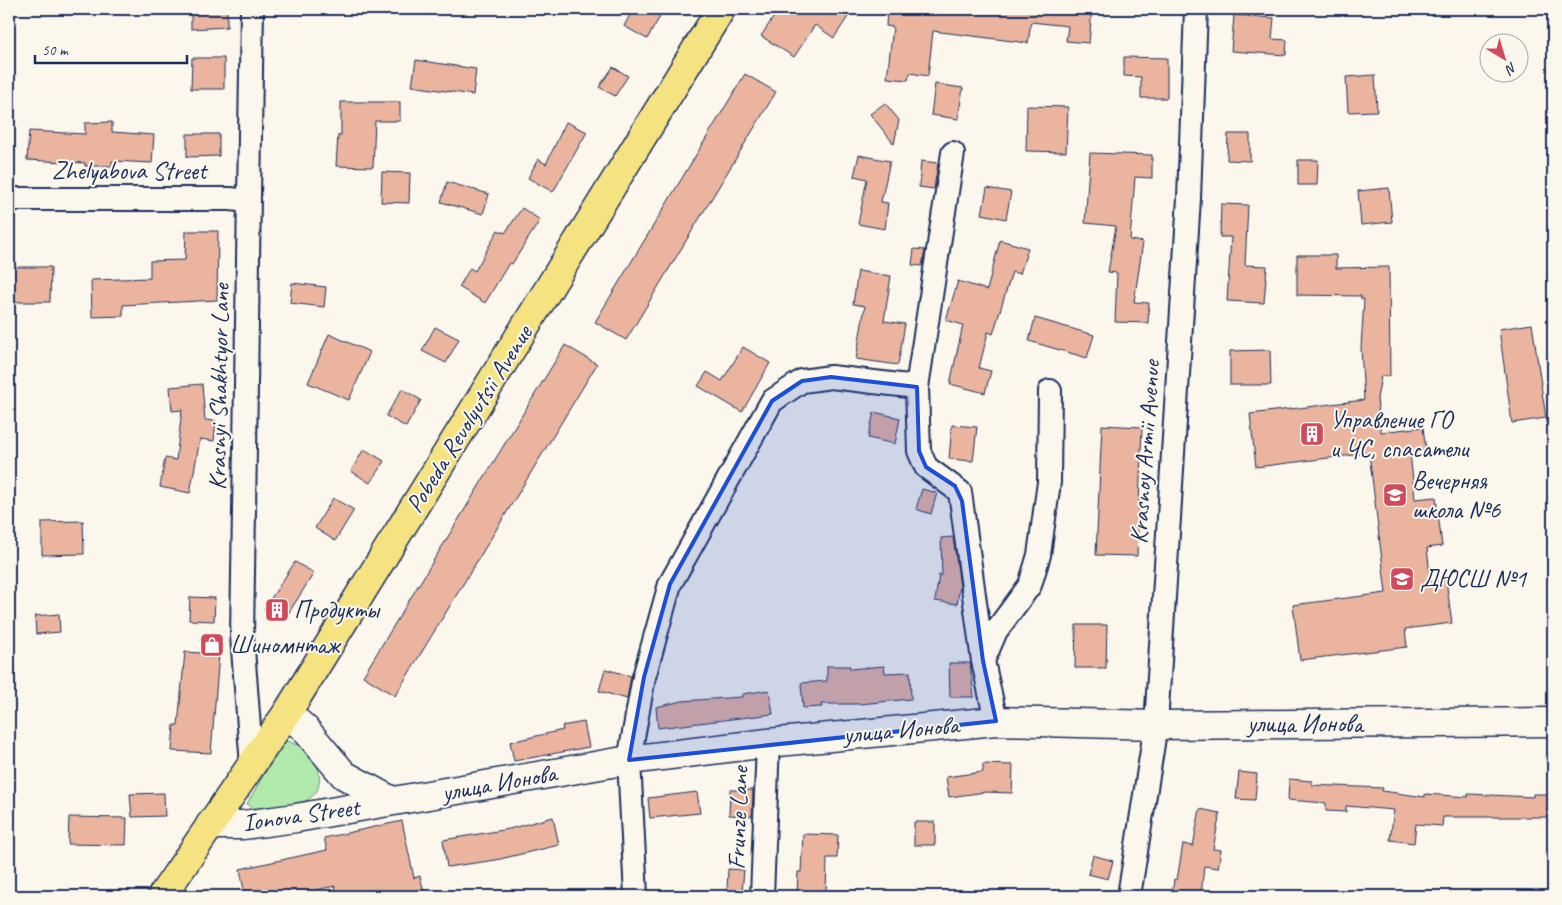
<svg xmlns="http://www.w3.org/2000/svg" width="1562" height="905" viewBox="0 0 1562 905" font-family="Caveat,sans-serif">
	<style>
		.grass { fill: #b1e9ac; stroke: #668c85 }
		.building { fill: #eab49f; stroke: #1b2f5e }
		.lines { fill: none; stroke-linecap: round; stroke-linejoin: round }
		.street-casing { stroke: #1b2f5e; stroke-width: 26 }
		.secondary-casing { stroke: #1b2f5e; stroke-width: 31 }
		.primary-casing { stroke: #1b2f5e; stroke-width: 31 }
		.street { stroke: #fbf7ec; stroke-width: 22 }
		.secondary { stroke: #fbf7ec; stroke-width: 28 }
		.primary { stroke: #f5e382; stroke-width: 28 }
		.marked { fill: #1d4ed8; fill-opacity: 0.2; stroke: #1d4ed8; stroke-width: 4; stroke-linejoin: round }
		.labels { text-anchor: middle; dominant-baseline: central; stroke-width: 4; stroke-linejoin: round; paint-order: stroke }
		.street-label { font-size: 25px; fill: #1b2f5e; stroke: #fbf7ec }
		.poi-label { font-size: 25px; fill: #1b2f5e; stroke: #fbf7ec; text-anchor: start }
	</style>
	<rect width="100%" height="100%" fill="#fbf7ec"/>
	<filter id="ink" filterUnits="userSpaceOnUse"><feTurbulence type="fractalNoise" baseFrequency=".02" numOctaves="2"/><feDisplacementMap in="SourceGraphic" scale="10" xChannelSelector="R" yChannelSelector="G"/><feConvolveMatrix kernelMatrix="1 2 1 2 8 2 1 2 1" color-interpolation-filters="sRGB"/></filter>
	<g filter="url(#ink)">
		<path class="grass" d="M284,739L312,752C335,802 301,804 263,813L247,804Z"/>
		<path class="building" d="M191,9H227V27L191,29Z
			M633,9H649L661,15L647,39L624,26Z
			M779,9H853L834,38L815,25L794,57L761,36Z
			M887,9H1092L1089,43L1066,41L1068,26L1031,22L1028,43L933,31L928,76L910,73L908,80L887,78L893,27L886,26Z
			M1234,15L1274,18L1272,39L1287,40L1286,55L1231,51Z
			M1124,57L1167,58V98H1141V77L1124,76Z
			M192,58H224V89H191Z
			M416,60L476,69L473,95L412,86Z
			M613,67L628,76L615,96L599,87Z
			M745,74L776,92L626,340L595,322Z
			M1375,75L1377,111L1348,112L1346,77Z
			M935,84L963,88L958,119L931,115Z
			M341,102H400V121H375L373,167L336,166L338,135H341Z
			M885,103L899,120L894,144L870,114Z
			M1027,106L1068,107L1066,152L1026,151Z
			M112,122V132L154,135L152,163L112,161V166H85V163L27,160L29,131L85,134V123Z
			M566,122L587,132L553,192L528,178L538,159L546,164Z
			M187,134H219V156L187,157Z
			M1228,134H1250V161L1227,160Z
			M1090,153L1152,155V178L1135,177L1130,240L1143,242L1134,302L1149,303L1148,323L1115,322L1117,273L1108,272L1116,226L1085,223Z
			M859,155L890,161L881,202L888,203L885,229L858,224L867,179L854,176Z
			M1298,160H1318L1317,185H1298Z
			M921,161L938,163L934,189L919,187Z
			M382,172L410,173L409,203L381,202Z
			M447,182L489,194L483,214L441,202Z
			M987,188L1011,192L1006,219L982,214Z
			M1389,188L1392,222L1361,225L1358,191Z
			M1221,204L1248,205L1245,265L1267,266L1264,303L1227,301L1231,237H1220Z
			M522,208L540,220L512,264L509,263L485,303L459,287L470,268L475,271L498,230L505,233Z
			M186,231H218L217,300L123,305V316L92,317L91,280L150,278V261L185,260Z
			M1000,240L1028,248L1020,274L1012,272L993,334L988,332L979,368L991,371L985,393L950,384L963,325L946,320L958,281L987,290Z
			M914,249L925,250L922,266L912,265Z
			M1297,255H1336V268L1389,267L1390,376H1381L1377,399L1381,432L1423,427L1426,451L1410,453L1415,499L1436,497L1442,546L1427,548L1431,582L1446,580L1452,623L1405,629L1407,647L1300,660L1293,605L1386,593L1369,453L1256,467L1250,414L1364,400L1361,348L1364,299H1361V296L1297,295Z
			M9,267H51L50,302H9Z
			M858,271L891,276L884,321L905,324L898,365L856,359L865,306L853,304Z
			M292,283L326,287L324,307L290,303Z
			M1035,318L1094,335L1087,358L1029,341Z
			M1532,324L1546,418L1512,423L1499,329Z
			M435,327L459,339L446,363L422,351Z
			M329,334L370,352L349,400L308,383Z
			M565,345L597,364L395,696L363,676Z
			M743,347L770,363L742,412L698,386L707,372L722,381Z
			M1270,350L1271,385H1230V351Z
			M202,384L205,420L216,421L214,441L200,439L190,493L160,487L165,458L176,460L182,410L172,411L170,387Z
			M402,389L421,400L406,427L386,416Z
			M874,412L900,418L895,444L868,438Z
			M952,425L977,427L973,461L949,459Z
			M1102,425L1142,427L1137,556L1096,555Z
			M364,449L384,461L370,483L351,471Z
			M922,489L937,493L931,514L916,509Z
			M333,498L354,510L335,541L315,528Z
			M83,521L84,554L42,555V522Z
			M953,537L960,586L957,604L935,601L939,575H942L941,538Z
			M295,562L314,573L284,620L264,609Z
			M190,597L215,598L214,621L189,620Z
			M59,614L60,632L36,634L35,616Z
			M1076,625H1107L1106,668H1075Z
			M185,652L219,654L211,753L172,751L174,725H178Z
			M949,663H970L974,697H950Z
			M827,666H850V669L884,666L885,673L910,672L911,699L860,704H821L822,707L803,708L801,683L827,681Z
			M605,669L631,676L627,699L599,691Z
			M769,690L773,714L658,728L656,707L682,701L742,697V694Z
			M584,722L589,747L514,761L510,742L563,730L562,726Z
			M983,764L1013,765L1012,793L986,792L949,797L946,777L983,772Z
			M1239,772L1257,774L1255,800L1236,799Z
			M1289,779L1312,781V785L1383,788L1382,791L1425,797V794L1468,797V794L1533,797V794H1553V817H1443L1442,826L1416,824L1414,843L1390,840L1394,810L1346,806V812L1326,811V803L1288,800Z
			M730,790H753L752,816L729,815Z
			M697,792L700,813L650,818L648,798Z
			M164,793L165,816L132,817L130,794Z
			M1200,809L1220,813L1213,849L1221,850L1218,868L1204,866L1201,896H1172L1174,879L1177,880L1183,844L1193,846Z
			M69,817L127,818L126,845L68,844Z
			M553,817L559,845L496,860L447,867L443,840L509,829Z
			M402,821L414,878L420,876L425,896H337L335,886L287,896H245L240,869L327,850L324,838Z
			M914,822H935V845H914Z
			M803,834L838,835L837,858H827L826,895L797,894L798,872H801Z
			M1093,855L1113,861L1108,879L1088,874Z
			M728,869L744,870L742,892L727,891Z"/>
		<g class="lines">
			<defs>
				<path id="street" d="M953,153L917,387L919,451L926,467L960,492L983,661L996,721
					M9,199H230L249,201
					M984,659L996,631L1030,585L1039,555L1049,482L1050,391
					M252,766L242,636L252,9
					M636,896L629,760L644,677L670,584L772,401L802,381L831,377L917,387
					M762,896L768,743
					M1129,896L1156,725L1189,198L1196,9"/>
				<path id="secondary" d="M287,713L305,729L344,775L392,801
					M210,825H243L296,818L629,760L768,743L996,721L1156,725L1553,722"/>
				<path id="primary" d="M162,896L287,713L721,9"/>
			</defs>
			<use href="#street" class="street-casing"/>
			<use href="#secondary" class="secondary-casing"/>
			<use href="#primary" class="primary-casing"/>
			<use href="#street" class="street"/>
			<use href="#secondary" class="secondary"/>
			<use href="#primary" class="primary"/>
		</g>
	</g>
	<path class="marked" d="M831,377L917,387L919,451L926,467L955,486L962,501L983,661L996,721L629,760L644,677L670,584L772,401L802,381Z"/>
	<defs>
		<symbol id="building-square" viewBox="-11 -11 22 22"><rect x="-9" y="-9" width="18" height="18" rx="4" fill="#d1495b" stroke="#fbf7ec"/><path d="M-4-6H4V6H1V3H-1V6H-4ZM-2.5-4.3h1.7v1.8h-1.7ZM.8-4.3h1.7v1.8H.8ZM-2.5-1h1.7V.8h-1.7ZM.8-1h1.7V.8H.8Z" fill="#fff"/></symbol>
		<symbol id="school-square" viewBox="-11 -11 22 22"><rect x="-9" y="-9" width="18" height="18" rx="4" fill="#d1495b" stroke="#fbf7ec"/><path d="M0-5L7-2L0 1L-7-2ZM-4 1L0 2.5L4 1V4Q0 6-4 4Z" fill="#fff"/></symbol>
		<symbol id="shop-square" viewBox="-11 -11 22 22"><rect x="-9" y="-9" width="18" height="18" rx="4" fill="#d1495b" stroke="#fbf7ec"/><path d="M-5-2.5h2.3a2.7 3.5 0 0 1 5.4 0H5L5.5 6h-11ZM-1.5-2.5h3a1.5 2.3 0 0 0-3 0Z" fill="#fff"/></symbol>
	</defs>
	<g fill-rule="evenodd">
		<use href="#building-square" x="1298" y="420" width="28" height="28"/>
		<use href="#school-square" x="1381" y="481" width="28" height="28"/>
		<use href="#school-square" x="1388" y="565" width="28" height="28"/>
		<use href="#building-square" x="263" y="596" width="28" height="28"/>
		<use href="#shop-square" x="198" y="631" width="28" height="28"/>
	</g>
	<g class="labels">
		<g class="street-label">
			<text x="129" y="171">Zhelyabova Street</text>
			<text transform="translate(219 387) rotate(-89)">Krasnyi Shakhtyor Lane</text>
			<text transform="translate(469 419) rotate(-58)">Pobeda Revolyutsii Avenue</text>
			<text transform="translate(1145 452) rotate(-86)">Krasnoy Armii Avenue</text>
			<text x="1305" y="724">улица Ионова</text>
			<text transform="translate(901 730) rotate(-5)">улица Ионова</text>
			<text transform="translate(499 783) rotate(-10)">улица Ионова</text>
			<text transform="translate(301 815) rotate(-8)">Ionova Street</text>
			<text transform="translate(738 818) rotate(-88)">Frunze Lane</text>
		</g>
		<g class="poi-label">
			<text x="1330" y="420">Управление ГО<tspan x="1330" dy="29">и ЧС, спасатели</tspan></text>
			<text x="1412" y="481">Вечерняя<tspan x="1412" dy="29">школа №6</tspan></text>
			<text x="1420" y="579">ДЮСШ №1</text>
			<text x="294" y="610">Продукты</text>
			<text x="230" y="645">Шиномнтаж</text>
		</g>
	</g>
	<rect width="1562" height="905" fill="none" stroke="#fbf7ec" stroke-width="30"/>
	<rect x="15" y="15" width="1532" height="875" fill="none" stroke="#1b2f5e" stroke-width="2" filter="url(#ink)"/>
	<g transform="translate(1504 58) rotate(142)"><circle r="24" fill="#fbf7ec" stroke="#a1a7b3"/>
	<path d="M0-4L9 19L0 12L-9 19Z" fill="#d1495b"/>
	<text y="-8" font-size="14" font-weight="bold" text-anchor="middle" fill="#1b2f5e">N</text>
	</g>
	<path d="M35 55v8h152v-8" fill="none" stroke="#1b2f5e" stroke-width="2.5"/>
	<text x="42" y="55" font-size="15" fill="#1b2f5e" stroke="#fbf7ec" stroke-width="4" paint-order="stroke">50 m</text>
</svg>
